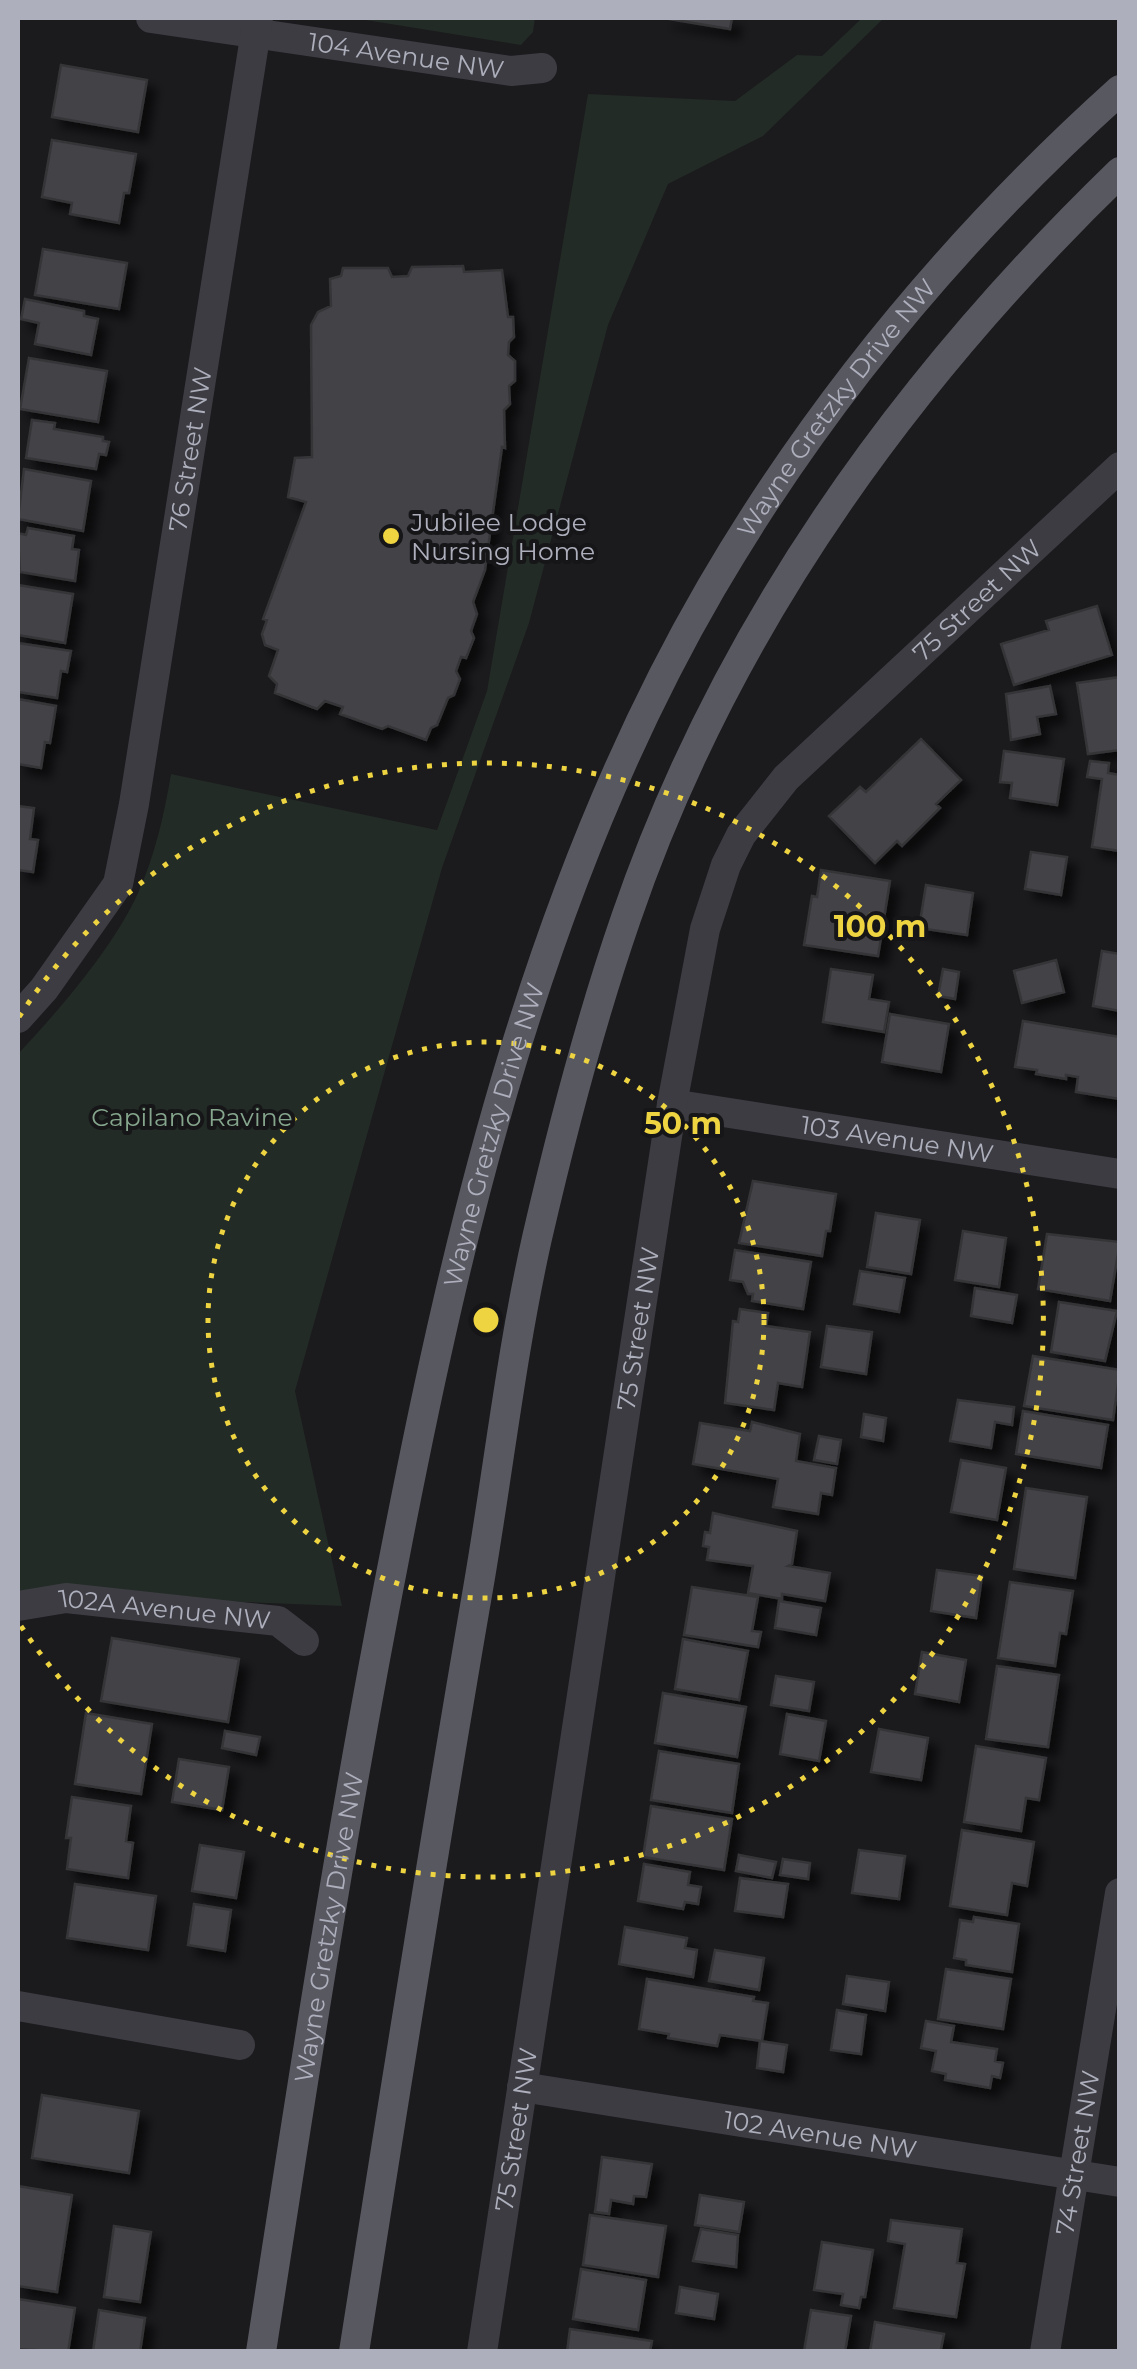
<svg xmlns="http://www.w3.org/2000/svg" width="1137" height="2369" viewBox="0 0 1137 2369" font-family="Montserrat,sans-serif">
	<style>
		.green { fill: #222b25 }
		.building { fill: #424247; stroke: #353539; stroke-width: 2.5; filter: url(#shadow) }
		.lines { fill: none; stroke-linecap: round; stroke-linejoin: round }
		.minor { stroke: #3c3c42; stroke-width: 30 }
		.major { stroke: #585861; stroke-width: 30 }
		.ring { fill: none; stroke: #eed441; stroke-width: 5; stroke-dasharray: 5 10 }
		.poi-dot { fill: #eed441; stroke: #161518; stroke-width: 4 }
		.labels { text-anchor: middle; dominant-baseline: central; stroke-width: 8; stroke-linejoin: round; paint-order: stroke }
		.street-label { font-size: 25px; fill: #adafbc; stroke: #161518 }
		.poi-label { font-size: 25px; fill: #adafbc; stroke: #161518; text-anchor: start }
		.park-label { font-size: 25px; fill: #85a68d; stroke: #161518 }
		.centre { fill: #eed441; stroke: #161518; stroke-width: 5 }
		.ring-label { font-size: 30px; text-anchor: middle; font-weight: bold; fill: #eed441; stroke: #161518; stroke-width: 8; stroke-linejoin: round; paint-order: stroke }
	</style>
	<defs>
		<filter id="shadow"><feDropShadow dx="9" dy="9" stdDeviation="5" flood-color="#0009"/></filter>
	</defs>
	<rect width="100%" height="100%" fill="#1b1a1d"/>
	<path class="green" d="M353,18H535L533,32L521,45Z
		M862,18H884L763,136L668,184L608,325L529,623L442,868L295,1391L342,1606L18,1593V1054C59,1010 113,948 138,893C155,855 164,815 171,774L437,830L487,691L588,94L735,101L797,55L822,56Z"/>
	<path class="building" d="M663,18H732L730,29Z
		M61,65L147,80L138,132L52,117Z
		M52,140L136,154L129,193H124L119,223L70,214L72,203L42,197Z
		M43,249L127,263L119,309L35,295Z
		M463,266L464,272L502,270L508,317H513L514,337L509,342L508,355L515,361V381L509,386L510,404L504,410L505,448L502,447L485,570L473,602L477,614L471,631L474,638L466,658L461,657L456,671L460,679L454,695L448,698L437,725L431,728L426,740L388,726L382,729L340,714L343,707L325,701L317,709L275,693L277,684L269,676L278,650L265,645L262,634L267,620L263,619L306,502L288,497L295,458L312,457L311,325L318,312L331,306L330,279L341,276L343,268H388L392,277L408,276L412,267Z
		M25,299L84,311V316L98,319L91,355L35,344L39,323L21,319Z
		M29,358L107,371L98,422L20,409Z
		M32,420L55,423L54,429L103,437V441L109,442L106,455L99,454L96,469L26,458Z
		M24,469L91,481L83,531L18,519Z
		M28,528L74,536L72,549L79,550L75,581L20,572L18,533L26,535Z
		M18,585L73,594L65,643L18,635Z
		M1097,606L1112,655L1014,685L1001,644L1049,630L1046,621Z
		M18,643L71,651L67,672L61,671L57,698L18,692Z
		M1120,677V750L1088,754L1077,683Z
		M1050,686L1056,714L1037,717L1040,734L1011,740L1006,694Z
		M18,699L56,706L50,743L45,742L41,768L18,764Z
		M921,739L961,780L936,804L940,808L902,846L897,841L875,863L829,816L860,787L866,792Z
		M1004,751L1064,759L1057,805L1010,798L1012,783L1000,782Z
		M1090,761L1109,763L1108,773L1120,775V851L1092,847L1102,779L1087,777Z
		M18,806L34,808L30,839L38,840L33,872L18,870Z
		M1031,852L1067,857L1061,895L1025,889Z
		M821,870L890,881L878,956L804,945L812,896L817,897Z
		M926,885L973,893L967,935L919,928Z
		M1102,951L1120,954V1011L1093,1006Z
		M1056,960L1064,992L1022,1003L1014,971Z
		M831,969L873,975L869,999L889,1002L884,1032L823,1022Z
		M943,969L959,972L955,999L938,996Z
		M890,1014L949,1024L941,1072L882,1062Z
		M1023,1021L1120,1037V1099L1076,1092L1078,1077L1066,1075V1079L1036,1074L1037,1070L1015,1067Z
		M753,1181L836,1194L830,1231H826L822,1256L739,1243Z
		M876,1213L920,1220L911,1274L867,1267Z
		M963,1231L1006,1238L999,1287L955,1280Z
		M1047,1234L1120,1242L1110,1301L1038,1289Z
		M735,1250L811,1262L803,1309L752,1301L753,1294H748L743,1282L730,1280Z
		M860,1271L905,1278L899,1312L854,1304Z
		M975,1288L1017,1295L1012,1323L971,1316Z
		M1059,1302L1117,1311L1105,1361L1051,1352Z
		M740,1309L768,1313L766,1326L810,1332L802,1387L778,1383L774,1410L725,1403L733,1321L738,1322Z
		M827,1326L872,1332L866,1374L821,1367Z
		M1033,1356L1120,1370L1113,1420L1024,1406Z
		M958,1400L1014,1407L1012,1425L995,1422L991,1448L950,1441Z
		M1023,1411L1108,1425L1101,1468L1016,1454Z
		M864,1414L886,1418L883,1441L861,1437Z
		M752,1422L800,1434L796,1461L836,1468L832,1495L821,1493L818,1514L773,1507L778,1479L693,1464L700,1423L750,1431Z
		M819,1436L841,1440L837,1464L814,1460Z
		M961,1460L1006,1468L997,1520L951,1512Z
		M1026,1488L1087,1497L1075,1578L1014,1569Z
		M713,1513L797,1531L792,1564L788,1566L830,1573L825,1601L782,1594V1599L748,1593L753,1566L707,1560L709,1547L703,1546L705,1532L710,1533Z
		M937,1570L982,1576L976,1618L931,1611Z
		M1010,1582L1073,1591L1066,1634L1060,1633L1055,1666L998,1658Z
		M692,1587L758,1597L752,1631L761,1632L758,1647L684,1635Z
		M779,1601L821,1608L816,1635L775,1628Z
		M112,1638L239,1659L228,1722L101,1701Z
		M683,1639L748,1651L739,1700L675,1689Z
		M922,1652L966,1660L959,1702L915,1694Z
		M997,1666L1059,1675L1048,1747L986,1739Z
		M776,1676L814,1682L809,1711L771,1705Z
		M663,1693L746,1707L737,1757L655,1743Z
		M86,1713L152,1724L141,1794L75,1784Z
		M787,1714L826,1721L819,1761L780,1754Z
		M879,1729L928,1738L921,1780L871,1772Z
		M225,1731L260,1737L256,1755L222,1748Z
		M976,1746L1046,1758L1039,1800L1026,1798L1021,1831L964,1822Z
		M659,1751L739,1764L732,1813L651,1800Z
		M179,1759L229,1767L222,1810L172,1802Z
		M72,1797L131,1806L126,1841L133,1843L128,1878L67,1869L71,1838H66Z
		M651,1806L732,1819L724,1870L643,1857Z
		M962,1830L1034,1842L1027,1886L1012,1883L1007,1915L950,1906Z
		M200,1845L244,1852L236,1898L192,1891Z
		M859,1850L905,1856L899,1899L852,1893Z
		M739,1855L776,1862L772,1878L736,1871Z
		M783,1859L810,1863L808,1879L780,1875Z
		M644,1864L690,1872L688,1885L701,1887L698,1904L685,1902L683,1909L638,1901Z
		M740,1878L788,1884L783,1917L735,1911Z
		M75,1884L156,1896L148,1950L67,1938Z
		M194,1904L231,1910L225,1951L188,1945Z
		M974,1917L1019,1924L1012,1972L966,1965V1960L954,1958L960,1920L973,1922Z
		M625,1927L687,1938L685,1948L697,1950L693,1977L619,1964Z
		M715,1950L764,1958L759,1990L709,1981Z
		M946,1969L1011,1979L1003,2029L938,2019Z
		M847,1976L889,1982L885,2011L843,2004Z
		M647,1979L754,1997L753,2001L768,2003L762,2041L720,2035L717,2046L668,2038L669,2034L639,2029Z
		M837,2010L866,2015L861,2054L831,2050Z
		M926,2021L954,2026L951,2042L997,2049L995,2061L1003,2063L1000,2078L992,2076L990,2088L945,2080L946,2074L932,2071L936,2051L921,2048Z
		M760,2041L787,2045L783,2072L757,2068Z
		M42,2095L139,2111L129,2173L32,2158Z
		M602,2157L652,2164L646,2197L634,2196L633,2204L611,2200L609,2214L595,2212Z
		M18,2186L72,2195L57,2292L18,2286Z
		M700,2195L744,2202L739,2232L695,2225Z
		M590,2215L666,2226L658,2277L583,2265Z
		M891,2220L962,2229L957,2263L965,2264L956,2317L894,2308L905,2244L888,2241Z
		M114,2226L151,2232L140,2302L104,2297Z
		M701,2229L738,2235L736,2267L693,2261Z
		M822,2242L873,2250L865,2297H861L859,2308L841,2305L843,2294L814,2290Z
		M581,2269L646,2280L638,2330L573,2319Z
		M680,2287L718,2294L714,2319L676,2313Z
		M18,2299L75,2308L68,2352L18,2349Z
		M99,2310L145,2318L140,2352L93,2351Z
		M811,2310L851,2316L845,2352L804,2351Z
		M875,2322L944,2334L941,2349L952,2352H870Z
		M570,2329L652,2341L650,2352H567Z"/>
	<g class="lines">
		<g class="minor">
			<path id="s1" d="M151,18L511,71L542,68"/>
			<path id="s2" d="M18,1018L44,989L118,884L134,804L258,18"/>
			<path id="s3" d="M672,1104L1120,1174"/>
			<path id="s4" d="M18,1606L66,1598L278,1621L304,1641"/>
			<path d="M18,2006L240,2045"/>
			<path id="s5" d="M522,2087L1120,2182"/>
			<path id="s6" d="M482,2352L672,1104L705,929L726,865L741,835L786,778L1120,467"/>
			<path id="s7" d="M1045,2352L1120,1893"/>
		</g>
		<g class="major">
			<path id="s8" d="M261,2352C302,2085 343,1819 395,1554C459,1223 540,882 711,588C820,401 959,235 1120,90"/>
			<path d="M354,2352C394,2097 434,1843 478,1589C498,1473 511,1354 537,1238C562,1130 590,1022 626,918C725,629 902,383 1120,172"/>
		</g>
	</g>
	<g class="ring">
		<circle cx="486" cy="1320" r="278"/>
		<path d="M19 1017A557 557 0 1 1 19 1623"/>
	</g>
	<circle class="poi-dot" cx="391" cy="536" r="10"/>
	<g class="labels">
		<g class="street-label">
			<text stroke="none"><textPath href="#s1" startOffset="258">104 Avenue NW</textPath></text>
			<text stroke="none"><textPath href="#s8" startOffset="2050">Wayne Gretzky Drive NW</textPath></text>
			<text stroke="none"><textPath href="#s2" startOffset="608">76 Street NW</textPath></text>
			<text stroke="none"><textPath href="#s6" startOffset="1875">75 Street NW</textPath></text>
			<text stroke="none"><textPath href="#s8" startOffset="1240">Wayne Gretzky Drive NW</textPath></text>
			<text stroke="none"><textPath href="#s3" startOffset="228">103 Avenue NW</textPath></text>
			<text stroke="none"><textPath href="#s6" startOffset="1035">75 Street NW</textPath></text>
			<text stroke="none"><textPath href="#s4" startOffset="148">102A Avenue NW</textPath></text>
			<text stroke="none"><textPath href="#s8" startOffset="430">Wayne Gretzky Drive NW</textPath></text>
			<text stroke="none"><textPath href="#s6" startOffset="225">75 Street NW</textPath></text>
			<text stroke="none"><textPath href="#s5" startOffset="302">102 Avenue NW</textPath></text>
			<text stroke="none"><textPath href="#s7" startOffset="202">74 Street NW</textPath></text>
		</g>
		<g class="poi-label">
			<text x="411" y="522">Jubilee Lodge<tspan x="411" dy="29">Nursing Home</tspan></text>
		</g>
		<g class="park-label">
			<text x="192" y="1117">Capilano Ravine</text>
		</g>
	</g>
	<circle cx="486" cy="1320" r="15" class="centre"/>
	<g class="ring-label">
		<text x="880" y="937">100 m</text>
		<text x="683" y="1134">50 m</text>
	</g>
	<rect width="1137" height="2369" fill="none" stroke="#adafbc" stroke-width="40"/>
</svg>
